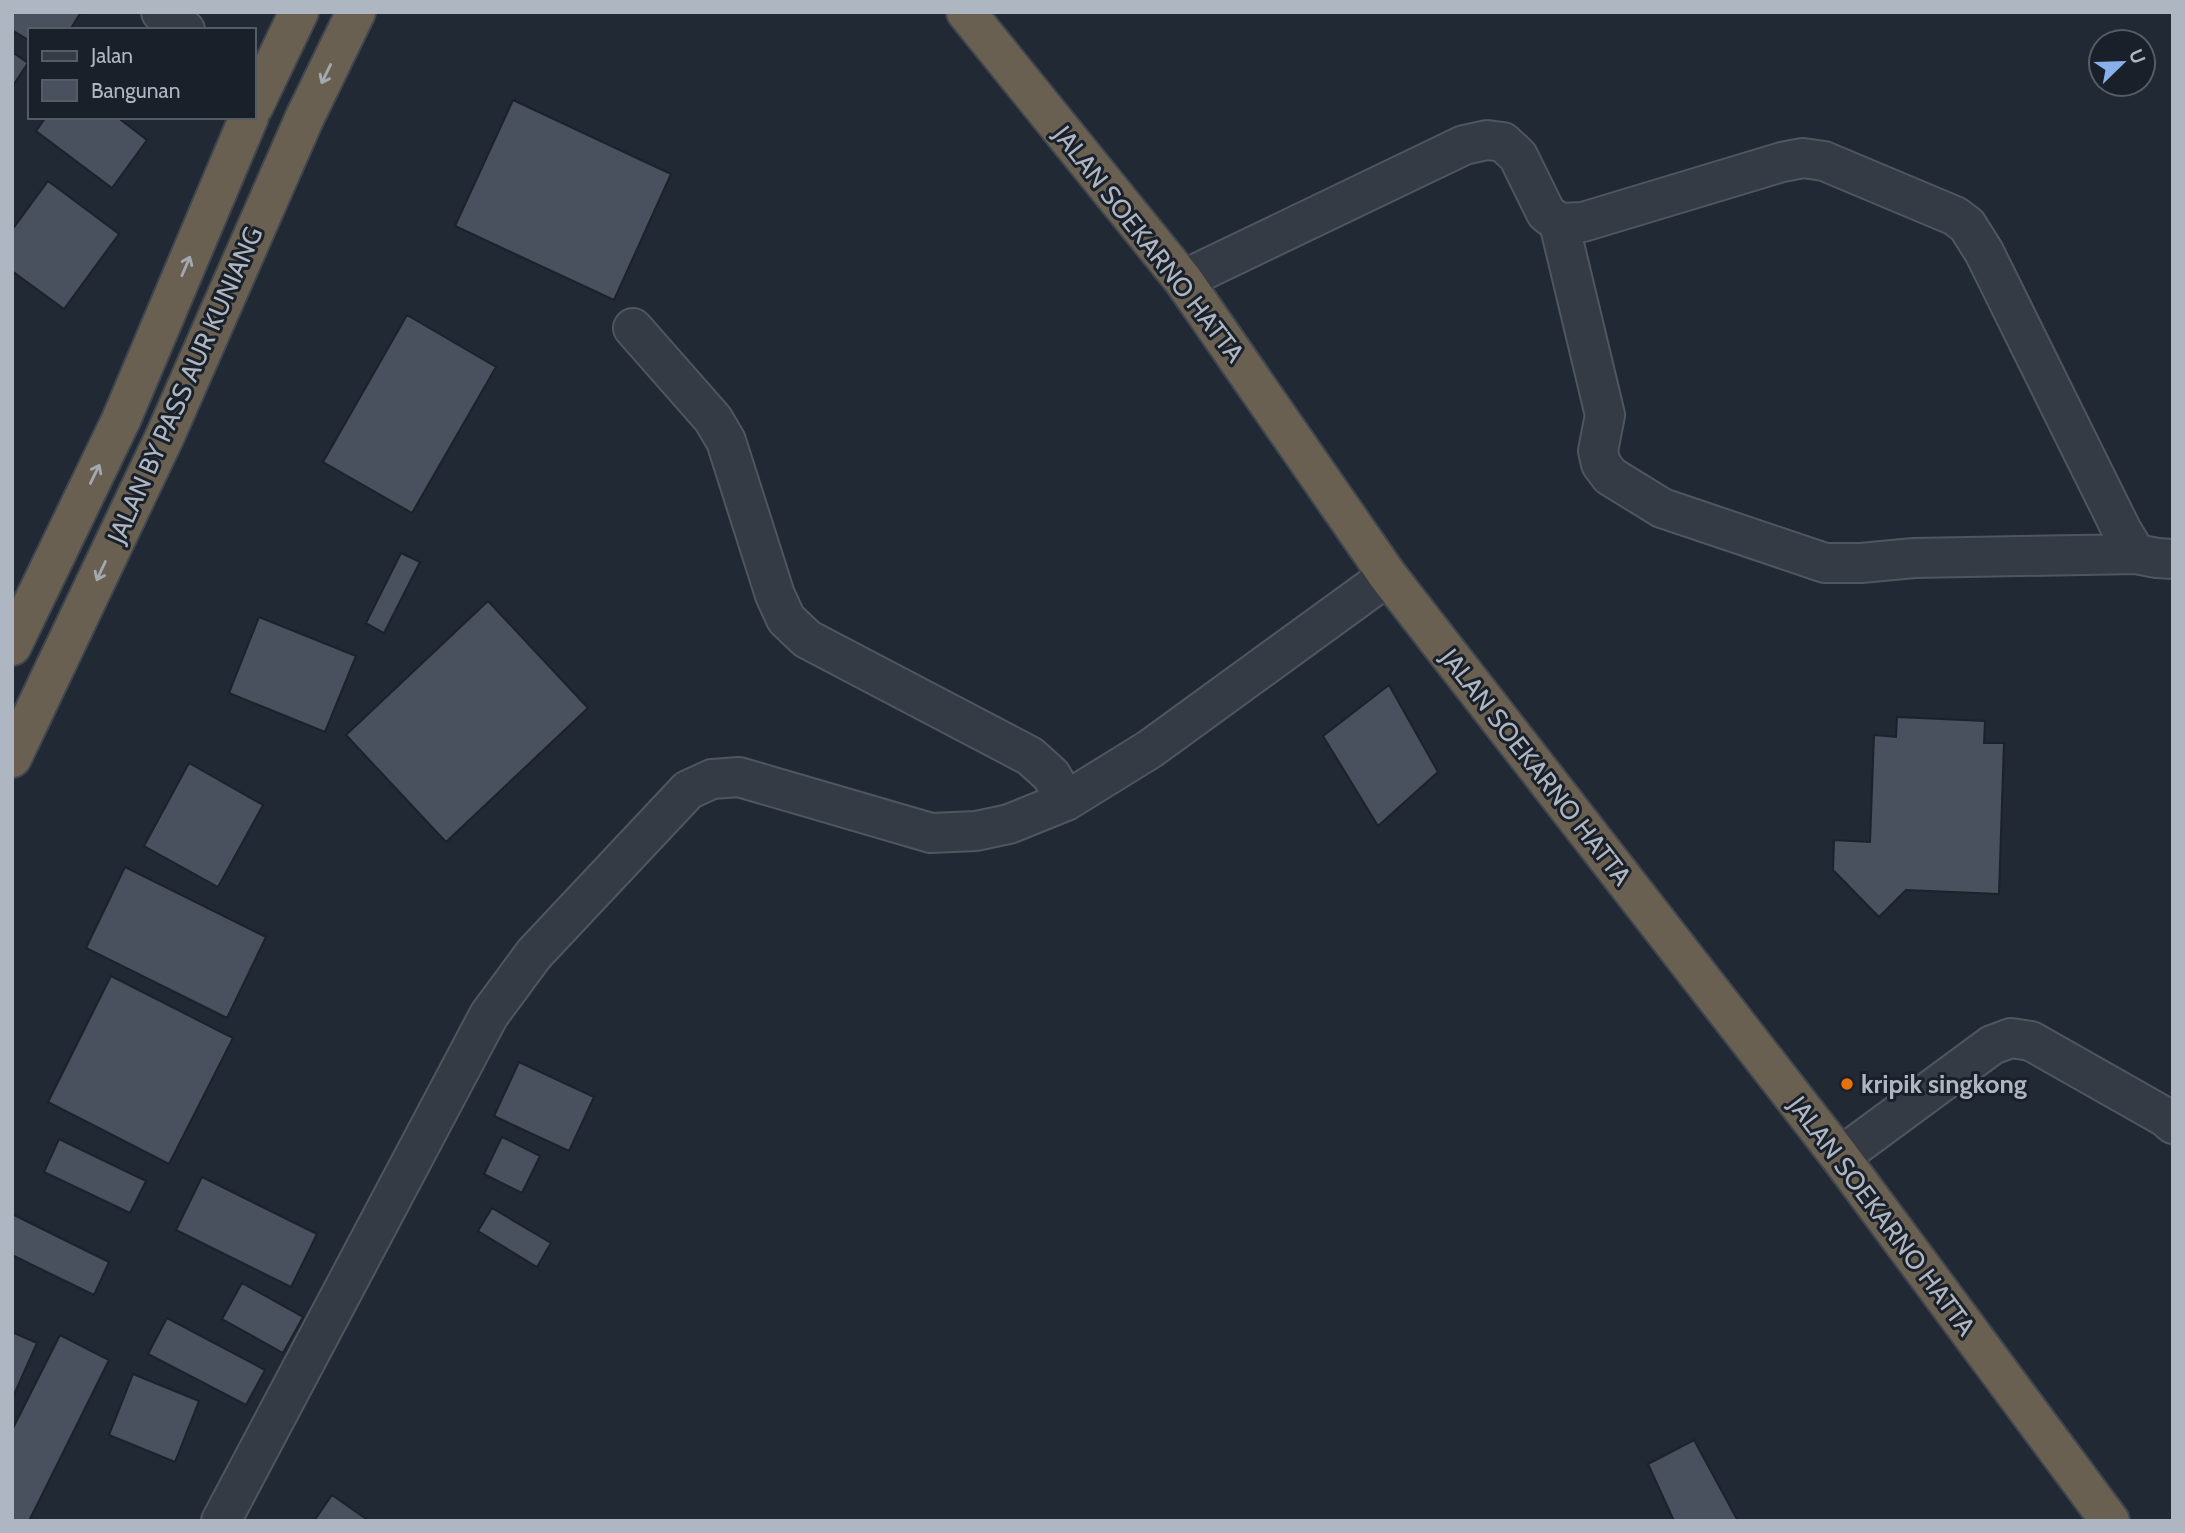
<svg xmlns="http://www.w3.org/2000/svg" width="2185" height="1533" viewBox="0 0 2185 1533" font-family="Cabin,sans-serif">
	<style>
		.building { fill: #48515d; stroke: #1c222b; stroke-width: 2 }
		.lines { fill: none; stroke-linecap: round; stroke-linejoin: round }
		.minor-casing { stroke: #4f565f; stroke-width: 42 }
		.highway-casing { stroke: #3f464f; stroke-width: 42 }
		.minor { stroke: #343b44; stroke-width: 38 }
		.highway { stroke: #6a6052; stroke-width: 38 }
		.oneway { stroke: #a4a9b0 }
		.food-dot { fill: #e8710a; stroke: #1a2029; stroke-width: 2.5 }
		.labels { text-anchor: middle; dominant-baseline: central; stroke-width: 6; stroke-linejoin: round; paint-order: stroke }
		.street-label { font-size: 26px; fill: #aeb6c1; stroke: #1a2029 }
		.poi-label { font-size: 26px; font-weight: bold; fill: #aeb6c1; stroke: #1a2029; text-anchor: start }
	</style>
	<rect width="100%" height="100%" fill="#212934"/>
	<path class="building" d="M12,12H81L70,30H30V41L12,30Z
		M12,52L28,63L12,87Z
		M513,100L671,174L614,300L455,226Z
		M46,117H117L147,140L112,188L36,131Z
		M48,181L119,234L64,309L12,271V230Z
		M407,315L496,367L412,513L323,462Z
		M401,553L420,562L384,633L366,623Z
		M488,601L588,708L446,842L346,735Z
		M259,617L356,656L325,732L229,693Z
		M1389,685L1438,772L1378,826L1323,736Z
		M1897,717L1985,721L1984,743H2004L1999,894L1906,890L1879,917L1833,870L1834,840L1870,842L1874,735L1896,737Z
		M189,763L263,805L218,887L144,846Z
		M125,867L266,937L227,1018L86,948Z
		M111,976L233,1038L169,1164L48,1102Z
		M519,1062L594,1097L569,1151L494,1116Z
		M502,1137L540,1156L522,1193L484,1174Z
		M59,1139L146,1181L130,1213L44,1172Z
		M202,1177L317,1234L291,1287L176,1230Z
		M492,1208L551,1243L537,1267L478,1231Z
		M12,1214L109,1262L94,1295L12,1255Z
		M242,1283L303,1317L283,1353L222,1319Z
		M167,1318L265,1370L246,1405L148,1354Z
		M12,1332L37,1343L12,1399Z
		M60,1335L109,1360L29,1521H12V1430Z
		M133,1374L199,1401L175,1462L109,1435Z
		M1694,1440L1738,1521H1674L1648,1464Z
		M332,1495L369,1521H314Z"/>
	<g class="lines">
		<defs>
			<path id="minor" d="M161,12L185,30
				M1559,223L1605,415L1598,451L1601,464L1610,476L1662,508L1825,563H1861L1914,558L2136,554
				M1183,280L1464,145L1487,140L1503,142L1518,156L1546,213L1559,223L1583,222L1782,162L1803,158L1824,161L1955,216L1967,225L1984,252L2122,531L2136,554L2157,558L2173,559
				M633,328L713,419L726,441L775,595L786,619L807,639L1030,756L1051,775L1066,801
				M1840,1157L1992,1045L2011,1038L2031,1041L2165,1117L2173,1124
				M221,1521L489,1015L534,954L688,790L712,779L739,777L931,833L976,831L1009,824L1066,801L1150,749L1388,576"/>
			<path id="highway" d="M966,12L1183,280L1388,576L1840,1157L2110,1521
				M254,106L299,12
				M12,646L121,420L249,117
				M12,758L165,436L305,117L356,12"/>
		</defs>
		<use href="#minor" class="minor-casing"/>
		<use href="#highway" class="highway-casing"/>
		<use href="#minor" class="minor"/>
		<use href="#highway" class="highway"/>
	</g>
	<defs><path id="oneway-shaft" d="M-6 0H5M1.5-3L5.5 0L1.5 3" fill="none" stroke-width="1.6" stroke-linecap="round" stroke-linejoin="round" transform="scale(1.75)"/></defs>
	<g class="oneway">
		<use href="#oneway-shaft" transform="translate(326 74) rotate(116)"/>
		<use href="#oneway-shaft" transform="translate(186 266) rotate(-67)"/>
		<use href="#oneway-shaft" transform="translate(95 474) rotate(-64)"/>
		<use href="#oneway-shaft" transform="translate(101 571) rotate(115)"/>
	</g>
	<circle class="food-dot" cx="1847" cy="1084" r="7"/>
	<g class="labels">
		<g class="street-label">
			<text transform="translate(1149 244) rotate(52)">JALAN SOEKARNO HATTA</text>
			<text transform="translate(185 385) rotate(-66)">JALAN BY PASS AUR KUNIANG</text>
			<text transform="translate(1536 767) rotate(52)">JALAN SOEKARNO HATTA</text>
			<text transform="translate(1882 1216) rotate(53)">JALAN SOEKARNO HATTA</text>
		</g>
		<g class="poi-label">
			<text x="1861" y="1084">kripik singkong</text>
		</g>
	</g>
	<rect width="2185" height="1533" fill="none" stroke="#aeb6c1" stroke-width="28"/>
	<rect x="28" y="28" width="228" height="91" fill="#1a2029" stroke="#555c66" stroke-width="2"/>
	<rect x="42" y="51" width="35" height="10" fill="#343b44" stroke="#555c66" stroke-width="2"/>
	<text x="91" y="63" font-size="21" fill="#aeb6c1">Jalan</text>
	<rect x="42" y="80" width="35" height="21" fill="#48515d" stroke="#555c66" stroke-width="2"/>
	<text x="91" y="98" font-size="21" fill="#aeb6c1">Bangunan</text>
	<g transform="translate(2122 63) rotate(67)"><circle r="33" fill="#1a2029" stroke="#555c66" stroke-width="2"/>
	<path d="M0-5L12 26L0 18L-12 26Z" fill="#88b1ec"/>
	<text y="-10" font-size="19" font-weight="bold" text-anchor="middle" fill="#aeb6c1">U</text>
	</g>
</svg>
